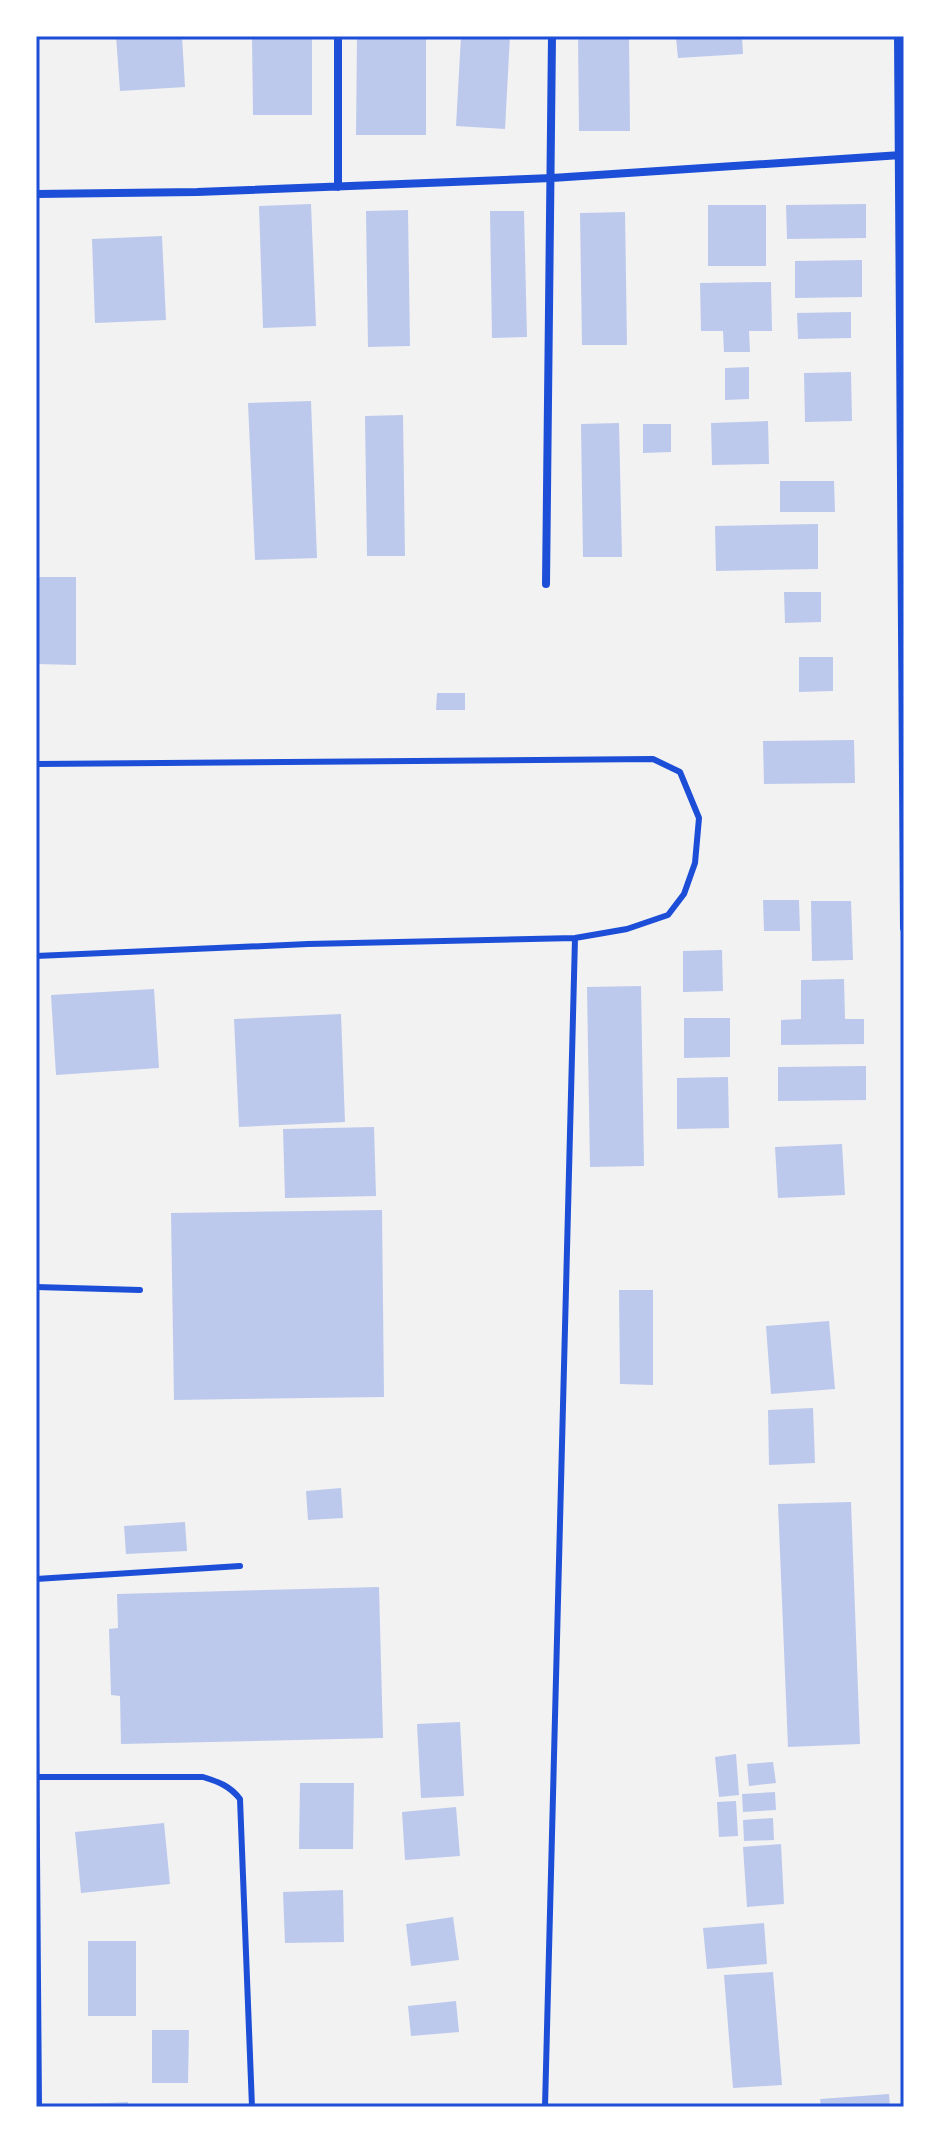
<svg xmlns="http://www.w3.org/2000/svg" width="940" height="2143" viewBox="0 0 940 2143" font-family="Lora,serif">
	<style>
		.building { fill: #bdc9ec }
		.lines { fill: none; stroke-linecap: round; stroke-linejoin: round }
		.service { stroke: #1d4ed8; stroke-width: 6 }
		.minor { stroke: #1d4ed8; stroke-width: 8 }
		.neatline { fill: none; stroke: #1d4ed8; stroke-width: 3 }
	</style>
	<rect width="100%" height="100%" fill="#f2f2f2"/>
	<path class="building" d="M116,36H182L185,87L120,91Z
		M252,36H312V115H253Z
		M357,36H426V135H356Z
		M461,36H510L505,129L456,126Z
		M578,36H629L630,131H579Z
		M711,36H742L743,54L678,58L676,38Z
		M311,204L316,326L263,328L259,206Z
		M866,204V238L787,239L786,205Z
		M708,205H766V266H708Z
		M408,210L410,346L368,347L366,211Z
		M490,211H524L527,337L492,338Z
		M625,212L627,345H582L580,213Z
		M162,236L166,320L95,323L92,239Z
		M862,260V297L795,298V261Z
		M771,282L772,331H749L750,352H724L723,331H701L700,283Z
		M851,312V338L798,339L797,313Z
		M749,367V399L725,400V368Z
		M851,372L852,421L805,422L804,373Z
		M311,401L317,558L255,560L248,403Z
		M403,415L405,556H367L365,416Z
		M768,421L769,464L712,465L711,423Z
		M619,423L622,557H583L581,424Z
		M643,424H671V452L643,453Z
		M780,481H834L835,512H780Z
		M818,524V569L716,571L715,526Z
		M36,577H76V665L36,664Z
		M784,592H821V622L785,623Z
		M799,657H833V691L799,692Z
		M437,693H465V710H436Z
		M854,740L855,783L764,784L763,741Z
		M763,900H799L800,931H764Z
		M811,901H851L853,960L812,961Z
		M722,950L723,991L683,992V951Z
		M844,979L845,1019H864V1044L781,1045V1020L801,1019V980Z
		M641,986L644,1166L590,1167L587,987Z
		M154,989L159,1068L56,1075L51,995Z
		M341,1014L345,1122L239,1127L234,1019Z
		M684,1018H730V1057L684,1058Z
		M866,1066V1100L778,1101V1067Z
		M728,1077L729,1128L677,1129V1078Z
		M374,1127L376,1196L285,1198L283,1129Z
		M842,1144L845,1195L778,1198L775,1147Z
		M382,1210L384,1397L174,1400L171,1213Z
		M619,1290H653V1385L620,1384Z
		M829,1321L835,1389L771,1394L766,1326Z
		M813,1408L815,1463L769,1465L768,1410Z
		M341,1488L343,1518L308,1520L306,1491Z
		M851,1502L860,1744L788,1747L778,1504Z
		M185,1522L187,1551L126,1554L124,1526Z
		M379,1587L383,1738L121,1744L120,1696L111,1695L109,1629L118,1628L117,1594Z
		M460,1722L464,1796L421,1798L417,1724Z
		M736,1754L739,1795L719,1797L715,1757Z
		M773,1762L776,1783L749,1786L747,1764Z
		M300,1783H354L353,1849H299Z
		M775,1792L776,1810L743,1812L742,1794Z
		M736,1801L738,1836L719,1837L717,1802Z
		M456,1807L460,1856L405,1860L402,1812Z
		M773,1818L774,1840L744,1841L743,1820Z
		M164,1823L170,1884L81,1893L75,1832Z
		M781,1844L784,1904L747,1907L743,1847Z
		M343,1890L344,1942L285,1943L283,1892Z
		M453,1917L459,1960L411,1966L406,1924Z
		M764,1923L767,1964L707,1969L703,1928Z
		M88,1941H136V2016H88Z
		M773,1972L782,2085L733,2088L724,1975Z
		M456,2001L459,2032L411,2036L408,2006Z
		M152,2030H189L188,2083H152Z
		M889,2094L890,2107H821L820,2099Z
		M128,2102V2107H85V2104Z"/>
	<g class="lines">
		<path class="service" d="M36,764L653,759L680,772L699,818L695,863L684,894L668,915L627,929L575,938L308,944L36,956
			M36,1287L140,1290
			M36,1579L240,1566
			M36,1728L39,2107
			M37,1777H203C219,1782 230,1786 240,1799L252,2107
			M545,2107L575,938"/>
		<path class="minor" d="M898,36L904,928
			M338,187V36
			M36,194L197,192L552,178L901,155
			M546,584L552,36"/>
	</g>
	<rect width="940" height="2143" fill="none" stroke="#ffffff" stroke-width="76"/>
	<rect x="38" y="38" width="864" height="2067" class="neatline"/>
</svg>
